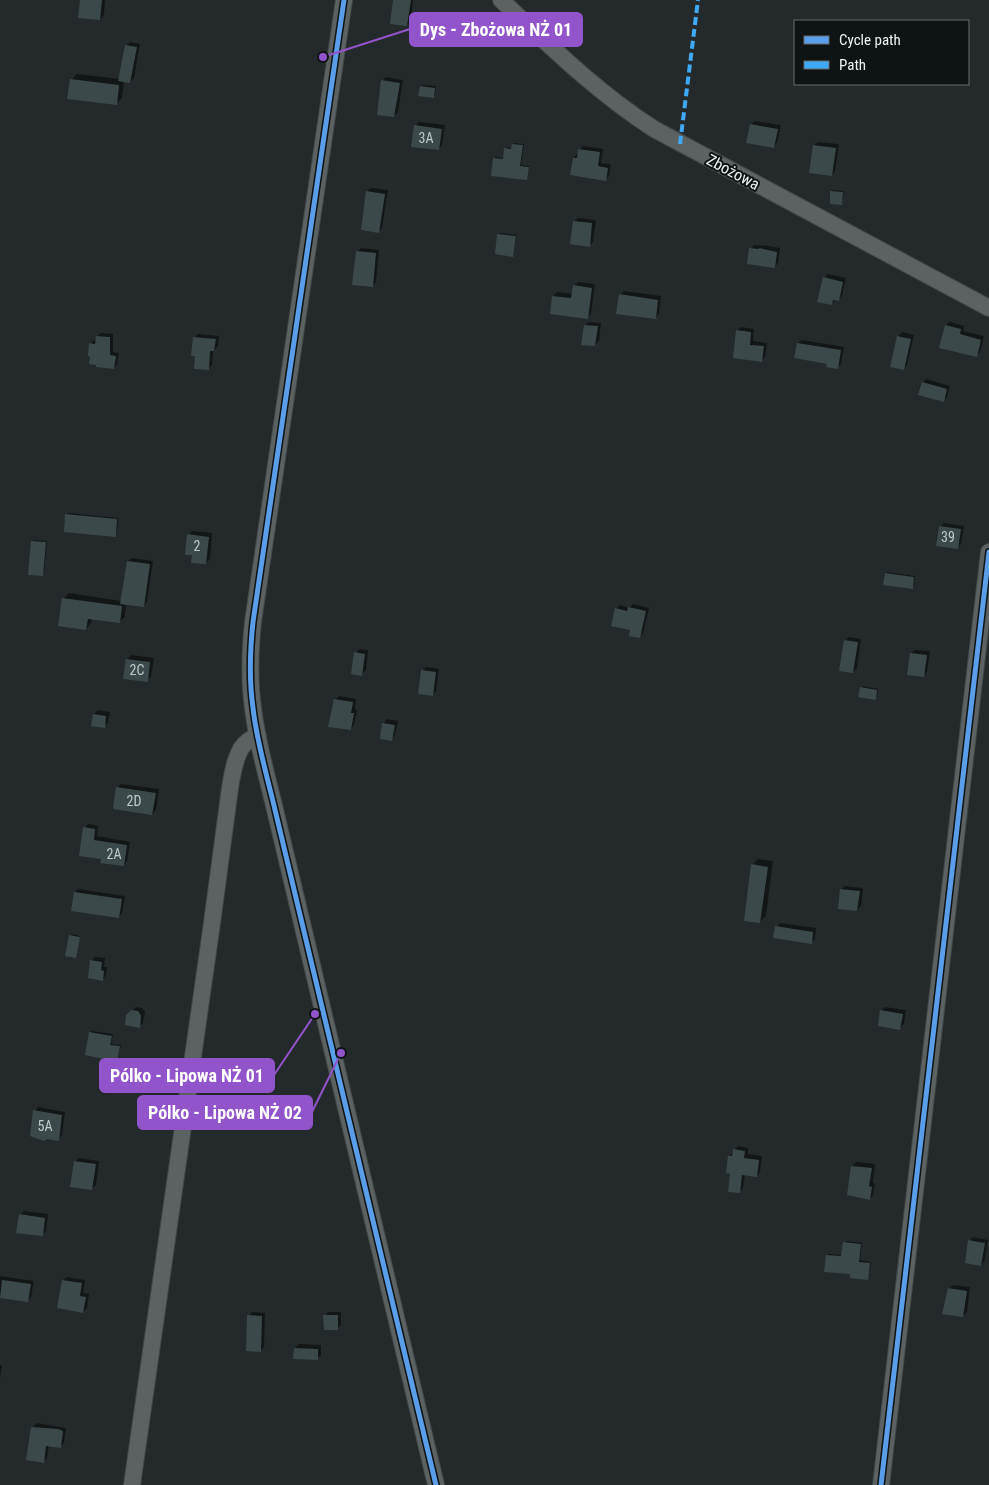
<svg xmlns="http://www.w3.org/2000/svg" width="989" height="1485" viewBox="0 0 989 1485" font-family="'Roboto Condensed',sans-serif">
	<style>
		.shadow { fill: #0007 }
		.building { fill: #3b494b }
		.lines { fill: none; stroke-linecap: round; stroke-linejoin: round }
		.minor-casing { stroke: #424748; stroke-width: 18 }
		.minor { stroke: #5c6162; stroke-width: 16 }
		.quiet { stroke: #3fa9f5; stroke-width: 4; stroke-dasharray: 8 4; stroke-linecap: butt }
		.cycleway-casing { stroke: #0e1314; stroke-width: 8 }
		.cycleway { stroke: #5a9eea; stroke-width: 5 }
		.labels { text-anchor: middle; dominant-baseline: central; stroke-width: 4; stroke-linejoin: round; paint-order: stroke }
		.number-label { font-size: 14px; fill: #c0c9ca }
		.street-label { font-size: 16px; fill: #ecf4f5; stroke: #0e1314 }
		.leader { fill: none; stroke: #9254ca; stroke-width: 2 }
		.callout-dot { fill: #9254ca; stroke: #0e1314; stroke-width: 2 }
		.callout { fill: #9254ca; stroke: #9254ca; stroke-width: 2 }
		.callout-label { font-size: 18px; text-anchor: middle; font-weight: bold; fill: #fff }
	</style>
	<rect width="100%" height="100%" fill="#242a2b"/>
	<path class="shadow" d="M81,0H105L104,15L100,19Z
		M394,0H413L411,21L407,25Z
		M130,42L140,44L134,78L130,82L124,81L122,98L116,104L71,80L77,74L120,79L126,46Z
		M386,77L403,80L398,112L394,116L382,81Z
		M422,85L436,86L435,95L433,97L421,86Z
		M755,121L781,125L777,143L774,147L751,124Z
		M419,122L445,125L442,145L438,149L415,126Z
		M818,142L839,144L835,171L832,175L814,145Z
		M514,143L524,144L521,165L530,166L526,179L494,158L496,157L504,158L505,149L507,147L512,148Z
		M583,146L603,149L601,163L611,164L609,176L605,180L574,158Z
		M371,188L388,190L382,228L379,231L367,191Z
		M833,190L844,191L842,204L832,192Z
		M578,218L596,220L593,242L589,245L574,222Z
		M500,233L517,235L513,255L498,234Z
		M754,245L763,246L764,245L780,248L778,263L775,267L751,249Z
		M361,248L379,250L376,282L372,286L357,252Z
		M828,274L846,278L842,296L831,304L824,278Z
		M578,282L595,284L591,314L587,318L551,313L553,296L557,292L573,294L574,286Z
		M624,291L661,296L659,314L655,318L620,295Z
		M589,322L601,323L599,341L595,345L585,325Z
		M950,322L964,326L963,331L984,336L980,352L976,356L946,325Z
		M741,327L754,329L753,341L767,343L765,357L762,360L737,331Z
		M902,332L914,335L907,365L903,369L891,366L898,336Z
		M101,333L113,334V352L119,353L117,364L114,368L90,344L94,340H97V336Z
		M198,334L219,336L218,346L213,351L212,365L208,369L196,355L194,338Z
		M802,340L844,347L841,364L837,368L828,363L798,343Z
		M926,379L950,386L947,397L944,400L923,383Z
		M68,513L118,518L117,534L115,536L67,515Z
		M944,523L964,526L961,544L958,547L940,527Z
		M192,531L212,533L210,559L206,563L193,554L189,535Z
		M34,540L47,541L44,573L42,575L32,541Z
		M132,558L153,561L147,602L144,606L126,603L125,617L119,622L92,618L91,623L86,629L63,599L69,593L121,601L128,561Z
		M887,572L915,576L914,586L912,588L886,574Z
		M633,604L649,608L643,633L639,637L616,609L620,605L629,608Z
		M849,637L861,639L857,668L853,672L845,641Z
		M359,649L368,650L366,670L362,674L356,653Z
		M915,650L930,651L927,672L923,676L911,653Z
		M131,655L154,658L151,677L147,681L127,659Z
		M426,667L439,669L436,691L432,695L422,671Z
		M862,686L878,689L877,697L875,699L861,688Z
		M339,696L356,699L355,709L357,710L354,725L351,729L335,700Z
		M98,710L110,712L108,723L104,726L94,714Z
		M387,719L398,721L395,735L392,739L381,738L384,723Z
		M121,784L159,789L156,810L152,814L118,787Z
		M88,824L98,826L97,836L130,842L127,861L124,865L102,858L85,828Z
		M758,859L773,861L766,916L760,922L752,865Z
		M845,886L863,888L861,906L857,910L841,889Z
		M78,889L125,896L122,913L119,916L75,892Z
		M780,923L816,928L815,939L811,943L776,927Z
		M72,934L80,936L75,956L70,936Z
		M95,957L105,958L104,967H107L106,976L102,979L92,961Z
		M136,1007L142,1008L145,1012L143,1023L139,1026L128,1016Z
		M885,1007L906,1010L904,1024L900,1028L882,1011Z
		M92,1031L113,1034L111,1044L121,1045L117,1060L90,1032Z
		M38,1107L65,1112L62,1135L58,1139L35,1111Z
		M738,1146L748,1148V1154L762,1156L760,1172L757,1176L745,1174L743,1188L739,1192L732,1173L729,1157Z
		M79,1158L99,1161L96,1185L92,1188L75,1162Z
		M856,1162L875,1164L873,1183H875L873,1195L870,1199L852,1166Z
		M24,1211L48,1214L46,1231L42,1235L20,1215Z
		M973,1237L988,1240L985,1261L981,1265L969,1241Z
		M846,1241L862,1243L860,1260L871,1262L868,1278L852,1273L827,1255L829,1254L843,1255Z
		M0,1276L34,1281L31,1297L27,1301L0,1296Z
		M67,1277L85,1280L83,1293L89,1294L87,1308L83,1312L63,1280Z
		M953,1285L970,1287L967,1312L963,1316L949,1289Z
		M252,1312L265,1313L264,1347L260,1351L249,1316Z
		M328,1312H341V1325L337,1328L325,1316Z
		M299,1344L321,1345V1355L317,1359L295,1348Z
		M0,1365H2L0,1379Z
		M36,1423L66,1428L64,1443L61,1446L49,1445L47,1458L43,1461L33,1427Z"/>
	<path class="building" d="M80,0H102L100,20L78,18Z
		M393,0H411L407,26L390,24Z
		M125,45L137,47L130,83L118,81Z
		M70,79L119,85L117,105L67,99Z
		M381,80L400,83L394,117L377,115Z
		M420,86L435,88L434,98L418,96Z
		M750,124L778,129L774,148L746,143Z
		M414,125L442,129L439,150L411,147Z
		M512,144L523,145L520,166L529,167L527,180L491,176L493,158L503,159L504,148L511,149Z
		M813,145L836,148L832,176L809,173Z
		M578,149L600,152L598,166L608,168L606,181L570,175L573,158H577Z
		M366,191L385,194L379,233L361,230Z
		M830,191L843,192L842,205L830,204Z
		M573,221L592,223L590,247L570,244Z
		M497,234L516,236L513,257L495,254Z
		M749,248L759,249V248L777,252L775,268L747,264Z
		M356,251L376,253L373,287L352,285Z
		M823,277L843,282L839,301L833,300L832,305L817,302Z
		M573,285L592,288L588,319L550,314L552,296L571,298Z
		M619,294L658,300L656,319L616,314Z
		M584,325L598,326L595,346L581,345Z
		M945,325L961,329L960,334L981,340L977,357L939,348Z
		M736,330L751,332L750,345L764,346L762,362L733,358Z
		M96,336L110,337V355L116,356L114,369L96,367V365L89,364L90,357L88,356L89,343L95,344Z
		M897,336L911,339L904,370L890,367Z
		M193,337L216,339L214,351H210L209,370L194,369L195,356H191Z
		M797,343L841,350L838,369L826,367L827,364L794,358Z
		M922,382L947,389L944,402L918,395Z
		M65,514L117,519L116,537L64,532Z
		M939,526L961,529L958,549L936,546Z
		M187,534L209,537L206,564L191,563L192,555H185Z
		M31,541L46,542L43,576L28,575Z
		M127,561L150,564L144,607L120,604Z
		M885,573L914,577L913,589L883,585Z
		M62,598L122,606L120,623L88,619L86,630L58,626Z
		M628,607L646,611L640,638L629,636L630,630L611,626L615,608L627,611Z
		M844,640L858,642L853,673L839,671Z
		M354,652L365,654L362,676L351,674Z
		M910,653L927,655L924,677L907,675Z
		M126,659L150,662L148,682L123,679Z
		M421,670L436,672L433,696L418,694Z
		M860,687L877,690L876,700L858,697Z
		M334,699L353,702L351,713H354L351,730L328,727Z
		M93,714L106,716L105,728L91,726Z
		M382,723L395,725L392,741L380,739Z
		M116,787L156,793L152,815L113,809Z
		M83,827L95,829L94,840L127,845L124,866L100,863L101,859L79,856Z
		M751,864L768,867L760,923L744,921Z
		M840,889L860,891L857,911L838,909Z
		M74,892L122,899L119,918L71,911Z
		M775,926L813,932L812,944L773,938Z
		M69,935L80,937L76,958L65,956Z
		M90,960L102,962L101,970L104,971L103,981L88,978Z
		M131,1010L138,1011L141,1016L140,1028L125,1025L126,1015Z
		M880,1010L903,1014L900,1030L878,1026Z
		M89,1032L112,1036L110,1045L120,1046L117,1062L85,1055Z
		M33,1110L62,1115L59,1141L47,1139L44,1141L30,1136Z
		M733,1149L745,1151L744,1158L759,1160L757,1177L742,1175L740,1193L728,1192L730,1174L726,1173L728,1156H732Z
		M74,1161L96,1164L92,1190L70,1187Z
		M851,1166L872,1168L869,1186L872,1187L870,1200L847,1195Z
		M19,1214L45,1218L43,1236L16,1233Z
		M968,1240L985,1243L981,1266L965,1263Z
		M843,1242L861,1244L859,1262L870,1263L868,1280L850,1278V1274L824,1272L826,1255L841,1256Z
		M2,1280L31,1284L28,1302L0,1298Z
		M62,1280L82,1283L80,1296L86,1297L83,1313L57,1308Z
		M948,1288L967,1291L963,1317L942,1314Z
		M247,1315L262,1316L261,1352L246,1351Z
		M323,1315H338V1330H324Z
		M294,1348L318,1349V1360L293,1359Z
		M31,1427L58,1429L63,1431L61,1448L46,1446L44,1463L26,1460Z"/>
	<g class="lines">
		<defs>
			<path id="minor" d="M344,0L253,622C250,650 249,680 253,708C257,744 268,779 276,814L436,1485
				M501,0C550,46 598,93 654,129L989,308
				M132,1485L212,923L230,788C232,776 236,749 247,742C250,739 254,738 258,736
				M881,1485L989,552"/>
		</defs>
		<use href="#minor" class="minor-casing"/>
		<use href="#minor" class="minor"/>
		<path class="quiet" d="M680,144L698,0"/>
		<defs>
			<path id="cycleway" d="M344,0L253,622C250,650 249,680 253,708C257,744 268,779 276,814L436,1485
				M881,1485L989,552"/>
		</defs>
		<use href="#cycleway" class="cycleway-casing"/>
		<use href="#cycleway" class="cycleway"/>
	</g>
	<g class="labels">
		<g class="number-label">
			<text x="426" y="138">3A</text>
			<text x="948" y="537">39</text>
			<text x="197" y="546">2</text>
			<text x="137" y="670">2C</text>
			<text x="134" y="801">2D</text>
			<text x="114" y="854">2A</text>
			<text x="45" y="1126">5A</text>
		</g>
		<g class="street-label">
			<text transform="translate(733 172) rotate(28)">Zbożowa</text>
		</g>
	</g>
	<path class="leader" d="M323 57L410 29M315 1014L274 1075M341 1053L312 1112"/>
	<g class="callout-dot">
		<circle cx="323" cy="57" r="5"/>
		<circle cx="315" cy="1014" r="5"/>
		<circle cx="341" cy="1053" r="5"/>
	</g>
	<g class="callout">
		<rect x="410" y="13" width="172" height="33" rx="5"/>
		<rect x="100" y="1059" width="174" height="33" rx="5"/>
		<rect x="138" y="1096" width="174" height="33" rx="5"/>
	</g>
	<g class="callout-label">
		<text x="496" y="36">Dys - Zbożowa NŻ 01</text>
		<text x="187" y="1082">Pólko - Lipowa NŻ 01</text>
		<text x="225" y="1119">Pólko - Lipowa NŻ 02</text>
	</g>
	<rect x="794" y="20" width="175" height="65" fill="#0e1314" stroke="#676d6e"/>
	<rect x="804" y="36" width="25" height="8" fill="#5a9eea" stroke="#676d6e"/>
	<text x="839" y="45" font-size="15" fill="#ecf4f5">Cycle path</text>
	<rect x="804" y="61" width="25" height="8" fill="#3fa9f5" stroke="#676d6e"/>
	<text x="839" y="70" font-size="15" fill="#ecf4f5">Path</text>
</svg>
